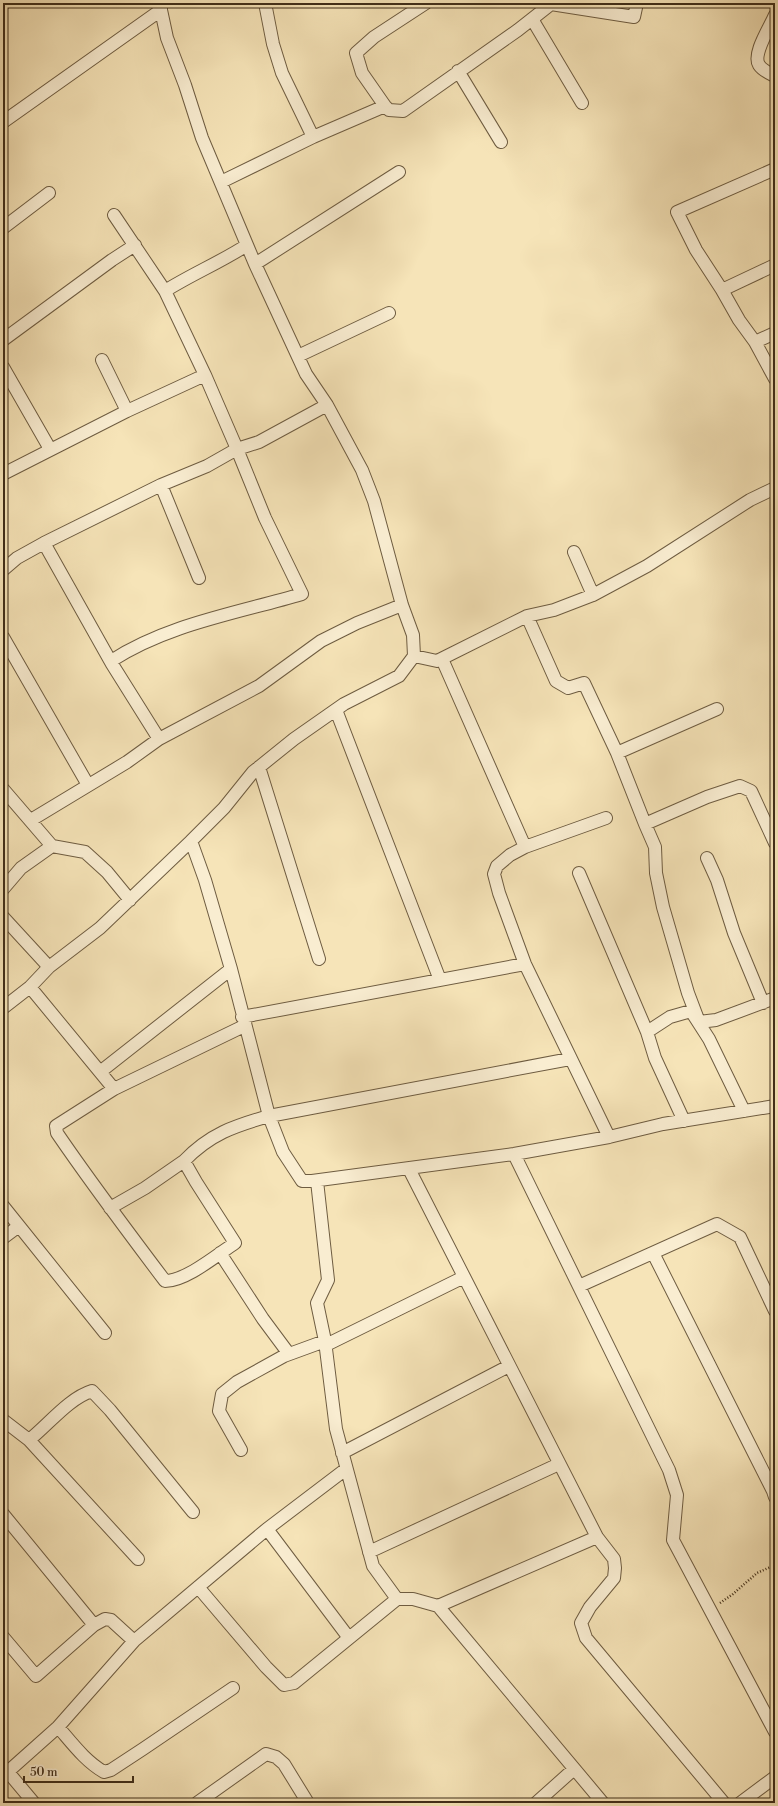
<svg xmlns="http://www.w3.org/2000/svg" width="778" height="1806" viewBox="0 0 778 1806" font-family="'Libre Bodoni',serif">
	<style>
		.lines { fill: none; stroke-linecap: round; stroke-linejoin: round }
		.street-casing { stroke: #6e5c41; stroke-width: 14 }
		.path { stroke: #402e19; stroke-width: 2.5; stroke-dasharray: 1 2; stroke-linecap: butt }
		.street { stroke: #f9edd1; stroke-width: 12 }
	</style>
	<rect width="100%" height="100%" fill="#f6e4b8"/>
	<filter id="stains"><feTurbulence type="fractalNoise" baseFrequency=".005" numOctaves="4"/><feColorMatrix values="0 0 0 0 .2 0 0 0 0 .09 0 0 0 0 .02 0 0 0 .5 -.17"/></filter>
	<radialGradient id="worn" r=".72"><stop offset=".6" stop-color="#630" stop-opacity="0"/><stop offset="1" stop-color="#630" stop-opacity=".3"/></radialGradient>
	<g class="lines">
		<defs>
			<path id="street" d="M265,3L273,44L282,73L313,137
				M3,4L4,3
				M775,15C770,27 752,54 759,65C763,71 769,73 775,76
				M532,19L582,103
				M458,71L501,142
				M385,106L362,73L356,53L374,37L426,3
				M3,122L161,10
				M775,169L677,212L696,250L722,290L739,320L755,342L775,333
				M221,182L313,137L385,106L389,110L403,111L518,30L551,4L634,17L637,3
				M114,215L165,291C192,274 221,262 247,245
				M3,228L49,193
				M255,264L399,172
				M722,290L775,265
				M3,340L112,260L135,245
				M755,342L775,379
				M298,356L389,313
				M102,360L127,411
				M3,367L50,449
				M3,474L127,411L205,375L165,291
				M161,485L199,578
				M44,543L112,664L159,739
				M574,552L593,595
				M3,570L17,558L44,543L161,485L207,466L237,449L205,375
				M527,616L556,681L568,688L584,683L617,753L645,824L707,797L740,786L751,791L775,843
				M3,637L88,785
				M414,656L437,661L527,616L554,610L593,595L647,566L750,500L775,488
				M442,659L525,847
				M111,661C168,624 238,613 302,594L265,518L237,449L259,442L327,405
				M336,710L440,980
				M617,753L717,709
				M259,767L319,959
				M3,789L52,846
				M606,818L525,847L510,855L497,866L494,874L499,893L525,964L609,1137
				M31,820L127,762L159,739L259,686L321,641L357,623L402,605
				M645,824L655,847L656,873L663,907L688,993L699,1022L716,1020L775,998
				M191,841L205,880L231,969L269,1116L283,1152L302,1181H312L514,1154L609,1137L663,1124L775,1106
				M707,858L717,880L734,933L763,1003
				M579,873L647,1032L655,1058L684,1121
				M3,889L21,868L52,846L85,852L107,872L130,900
				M3,917L49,967
				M30,987L114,1089L56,1126L57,1133C91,1183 128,1232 165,1281C186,1281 217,1255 235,1243L196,1182L184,1161L145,1188L110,1208
				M3,1008L30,987L49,967L100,928L191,841L224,808L253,772L294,739L344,704L399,676L414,656L413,635L402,605L374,501L362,470L327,405L306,374L255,264L202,138L185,85L167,38L161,10V3
				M242,1017L525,964
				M647,1032L670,1017L691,1011L709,1039L744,1111
				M100,1072L231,969
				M114,1089L244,1026
				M514,1154L669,1470L677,1495L673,1540L775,1732
				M184,1161C210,1134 234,1126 269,1116L570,1059
				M409,1169L597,1537L614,1559L615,1568L614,1578L590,1607L581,1623L586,1638L724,1803
				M317,1181L328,1280L317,1303L325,1341L336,1429L373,1566L397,1599H413L438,1606L603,1803
				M3,1206L105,1333
				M3,1238L19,1226
				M220,1253L263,1319L289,1354
				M653,1253L773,1491L775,1497
				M579,1286L717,1224L740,1237L775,1311
				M326,1345L464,1277
				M3,1420L29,1440L138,1559
				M29,1440C48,1425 69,1398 92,1391L110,1410L193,1512
				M241,1450L219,1411L222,1394L237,1382L284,1356L325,1341
				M342,1453L509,1366
				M3,1514L94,1625
				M267,1529L349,1638
				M369,1552L559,1464
				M198,1587L266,1667L284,1685L294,1683L397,1599
				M438,1606L597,1537
				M3,1637L36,1676L94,1625L105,1619L111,1620L134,1641
				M58,1727C72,1743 85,1761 104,1772L111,1770L143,1749L233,1688
				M8,1772L34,1803
				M3,1776L58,1727L134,1641L267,1529L346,1469
				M197,1803L266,1754L276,1757L284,1764L308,1803
				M536,1803L574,1769
				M740,1803L775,1777"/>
		</defs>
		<use href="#street" class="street-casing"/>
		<path class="path" d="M720,1603L733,1594L757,1573L775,1565"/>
		<use href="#street" class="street"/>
	</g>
	<rect width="778" height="1806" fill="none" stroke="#f6e4b8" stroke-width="16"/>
	<rect x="4" y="4" width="770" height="1798" fill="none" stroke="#402e19" stroke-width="2"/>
	<rect x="8" y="8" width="762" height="1790" fill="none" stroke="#402e19"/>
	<path d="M24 1776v6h109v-6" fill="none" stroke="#402e19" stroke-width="2"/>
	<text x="30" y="1776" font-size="12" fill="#402e19" stroke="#f9edd1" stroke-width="3" paint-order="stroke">50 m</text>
	<rect width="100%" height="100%" filter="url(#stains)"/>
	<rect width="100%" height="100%" fill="url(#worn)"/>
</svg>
